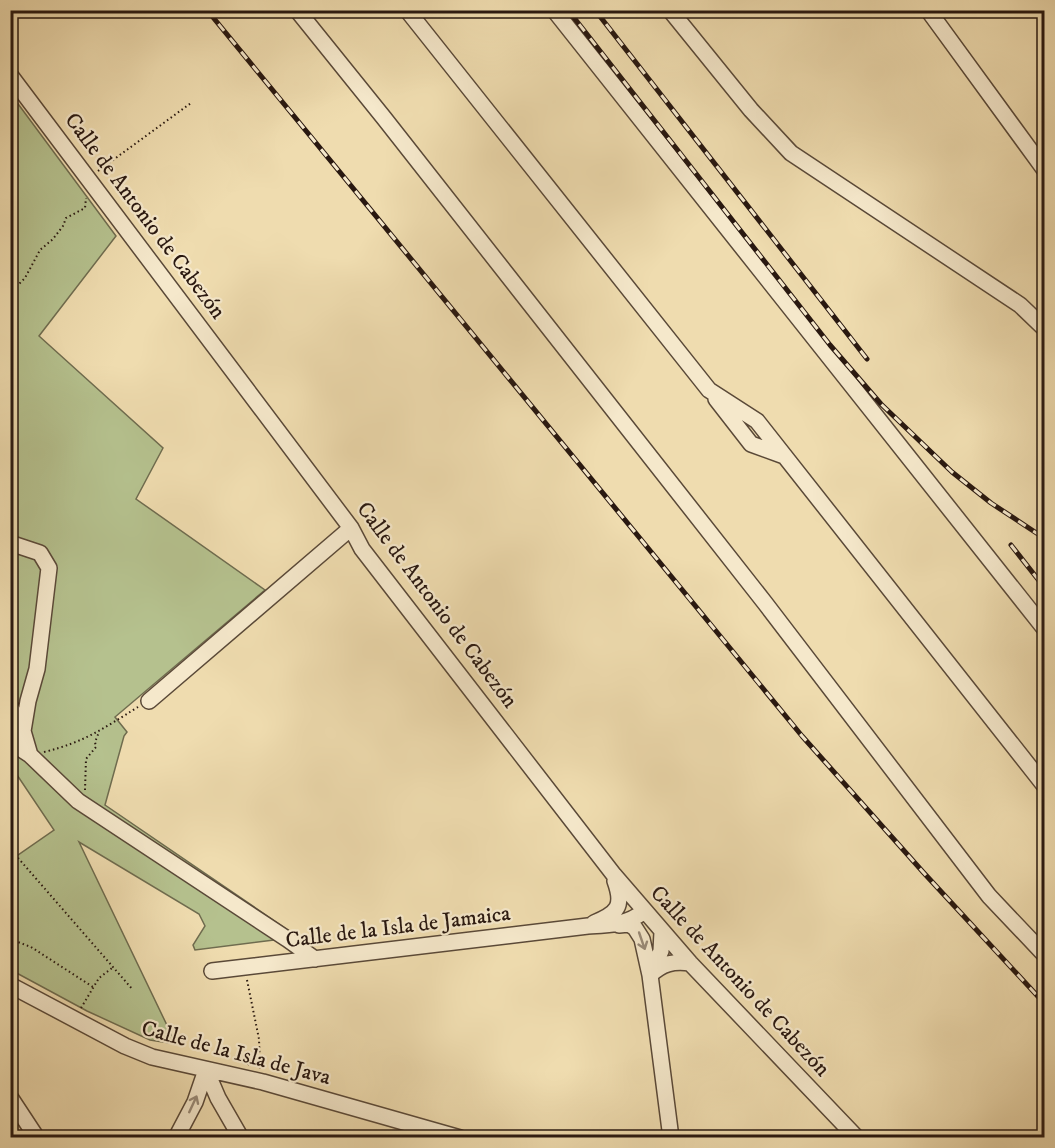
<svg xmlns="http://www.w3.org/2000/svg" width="1055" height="1148" viewBox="0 0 1055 1148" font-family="'IM FELL DW Pica',serif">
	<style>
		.green { fill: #b5c18e; stroke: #6f6c4f; stroke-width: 1.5 }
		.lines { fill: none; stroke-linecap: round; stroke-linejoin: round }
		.minor-casing { stroke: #5a4938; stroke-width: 18 }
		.path { stroke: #291810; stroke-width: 2; stroke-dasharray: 1.5 3; stroke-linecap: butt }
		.minor { stroke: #f5e8cb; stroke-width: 15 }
		.rail-casing { stroke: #291810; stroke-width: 5 }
		.rail { stroke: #f5e8cb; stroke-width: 3; stroke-dasharray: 9; stroke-linecap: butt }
		.oneway { stroke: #998a77 }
		.labels { text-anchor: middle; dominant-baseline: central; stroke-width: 4.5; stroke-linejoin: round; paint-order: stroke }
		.street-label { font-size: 22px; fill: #291810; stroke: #f5e8cb }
	</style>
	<rect width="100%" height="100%" fill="#efdcaf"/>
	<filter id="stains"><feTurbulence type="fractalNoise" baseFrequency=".00333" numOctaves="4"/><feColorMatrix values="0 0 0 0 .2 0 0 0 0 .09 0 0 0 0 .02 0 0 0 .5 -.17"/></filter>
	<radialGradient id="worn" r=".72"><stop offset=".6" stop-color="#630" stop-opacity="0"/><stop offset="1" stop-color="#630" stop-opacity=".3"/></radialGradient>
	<path class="green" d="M10,93L116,236L39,336L163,448L136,499L265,590L115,717L127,732L124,736L105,805L298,937L195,950L193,945L205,926L199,914L79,842L176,1044L150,1040L87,1011L11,970V860L54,830L11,766Z"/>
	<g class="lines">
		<defs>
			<path id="minor" d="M297,10L384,118L765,603L989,896L1044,954
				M407,10L709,390L757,421L1044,785
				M554,10L1044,628
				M670,10L751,110L791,153L1020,305L1044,328
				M928,10L1044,169
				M10,75L351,528L362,549L614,875L690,963L857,1138
				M716,399L751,444L784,456
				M10,543L40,553L49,568L37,669L28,701L23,731
				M149,701L351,528
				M10,706L23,731L30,755L78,801L287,939L315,959
				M10,742L30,755
				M594,923C618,913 624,906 615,881
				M619,925L629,924L635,928L642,939L650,975L671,1138
				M212,971L588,926C609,925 628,925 644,911
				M650,975L661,951L662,932
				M650,975C663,963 673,961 690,963
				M10,985L125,1046L152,1057L263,1082L460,1138
				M206,1070L218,1098L241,1138
				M10,1097L37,1138
				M176,1138L195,1102L206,1070"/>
		</defs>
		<use href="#minor" class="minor-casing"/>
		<path class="path" d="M98,171L191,103
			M10,293L25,278L40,250L53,239L63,226L66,218L85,208L86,198
			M44,752C85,742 104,728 138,707
			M85,790L86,759L96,747L95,742L99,732
			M12,851L133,990
			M10,939L31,947L93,987
			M247,980L259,1039L260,1069
			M81,1008L99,978L112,968
			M248,1065L258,1050"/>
		<use href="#minor" class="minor"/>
		<defs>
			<path id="rail" d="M207,10L802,736L923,872L1044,1003
				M568,10L830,345L881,404L952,472L991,503L1044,538
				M595,10L867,359
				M1011,545L1044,587"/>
		</defs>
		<use href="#rail" class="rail-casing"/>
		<use href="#rail" class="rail"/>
	</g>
	<defs><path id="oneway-shaft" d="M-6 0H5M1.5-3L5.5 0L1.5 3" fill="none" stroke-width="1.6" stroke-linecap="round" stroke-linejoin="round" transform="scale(1.5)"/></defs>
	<g class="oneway">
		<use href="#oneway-shaft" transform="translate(642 941) rotate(71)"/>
		<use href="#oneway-shaft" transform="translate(193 1104) rotate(-65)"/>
	</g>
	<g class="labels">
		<g class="street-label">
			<text transform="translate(145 216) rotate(53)">Calle de Antonio de Cabezón</text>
			<text transform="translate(437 605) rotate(53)">Calle de Antonio de Cabezón</text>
			<text transform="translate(398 927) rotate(-7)">Calle de la Isla de Jamaica</text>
			<text transform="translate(740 981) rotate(47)">Calle de Antonio de Cabezón</text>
			<text transform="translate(236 1053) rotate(15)">Calle de la Isla de Java</text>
		</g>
	</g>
	<rect width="1055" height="1148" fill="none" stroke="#efdcaf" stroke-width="36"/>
	<rect x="12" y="12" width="1031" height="1124" fill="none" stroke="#291810" stroke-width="3"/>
	<rect x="18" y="18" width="1019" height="1112" fill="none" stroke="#291810" stroke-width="1.5"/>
	<rect width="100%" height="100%" filter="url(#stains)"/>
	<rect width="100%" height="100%" fill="url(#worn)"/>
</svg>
